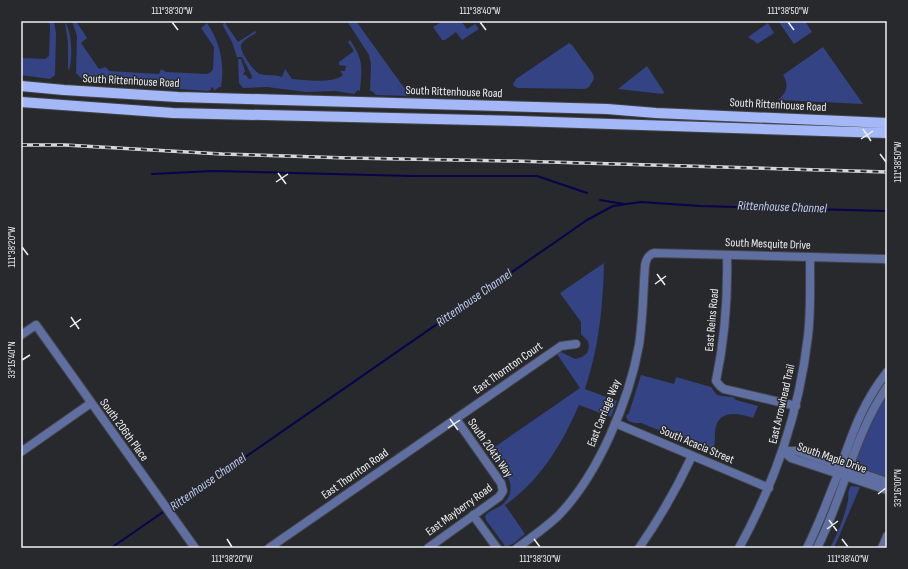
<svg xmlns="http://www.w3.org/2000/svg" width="908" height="569" viewBox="0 0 908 569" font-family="'Sofia Sans Condensed',sans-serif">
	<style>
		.green { fill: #334383 }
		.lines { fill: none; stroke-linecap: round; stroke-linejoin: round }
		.stream { stroke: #08034c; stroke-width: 2 }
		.street-casing { stroke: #444548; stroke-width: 10 }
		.primary-casing { stroke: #444548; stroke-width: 12 }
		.street { stroke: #606fa2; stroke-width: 8 }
		.primary { stroke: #a4b8f8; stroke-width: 10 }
		.rail-casing { stroke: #d6d7d9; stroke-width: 3.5 }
		.rail { stroke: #28292c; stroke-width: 2; stroke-dasharray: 6; stroke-linecap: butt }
		.ticks { fill: none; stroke: #eeeff1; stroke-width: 1.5 }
		.labels { text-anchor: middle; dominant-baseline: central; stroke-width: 3; stroke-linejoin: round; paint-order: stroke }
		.street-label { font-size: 12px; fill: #eeeff1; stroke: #28292c }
		.water-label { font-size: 13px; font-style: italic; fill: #beccf6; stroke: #28292c }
		.neatline { fill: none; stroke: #eeeff1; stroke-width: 1.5 }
		.ticks-label { font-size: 10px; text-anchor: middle; fill: #eeeff1 }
	</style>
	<rect width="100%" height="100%" fill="#28292c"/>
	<path class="green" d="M48,21H54L56,34L55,75L50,79L21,75V58L45,59L49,56L50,25Z
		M72,21H76L87,38L81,43L99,69L106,67L109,71L159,74L161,69L166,72L207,74L211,72L213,69L214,47L201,28L207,23C220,42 225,64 221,87H219L214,91L213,87L211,88V90L208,91L167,88L128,81L104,79L96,80L82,79L76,73L77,36Z
		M224,21H228L225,23L238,42L255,31L256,32V33C251,36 243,40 241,45C239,51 254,72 260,74C267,76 274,74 282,77L285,69L292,79C305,80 334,84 343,75L340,71H345L346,66L339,65V62L354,51L348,42L350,40C364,61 362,67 360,91L358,90L354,94L335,91L306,92L267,87L243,88L239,83L238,59H241L245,71L243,75H246L249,79H251L252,76L242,57H237L232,42L223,26Z
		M347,21H356L410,96L376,95L372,91H370L371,64L369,55Z
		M443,21H461L467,29L475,24L479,29L462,40L456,32L445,40H442L433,27Z
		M778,21H805L812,32L794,44Z
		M65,22C72,32 73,59 69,70L68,69V43Z
		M768,23L774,33L757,44C755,40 751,40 748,37Z
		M569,43L572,45L593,74L594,79L589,87L585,89L518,88L514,86L513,84L516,79Z
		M823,47L863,104L778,100C787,93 789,84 783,75Z
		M647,66L664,92L663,94L618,89Z
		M604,263C603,307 599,347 585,389L617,401L611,417L579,405C562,444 540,481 505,505L525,534C519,538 512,547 505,546L486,520L485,516C489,510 500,508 505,502C521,484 499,466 489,451L580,388L557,354L561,352L575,359L582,357L587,353L589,347L588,341L581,334V322L560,293Z
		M641,375L674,384L676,377L711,387L717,395L722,396L733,397L736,400L758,406L753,418C738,413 718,409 715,431C715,436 715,441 714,447L712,449L678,435L676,437L641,423H635L628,421L626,416L629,413Z
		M887,393V479L859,469C858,467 856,465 856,463C853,451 880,404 887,393Z
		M851,486L860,487L834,548H830C838,533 844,518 848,501C849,495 847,491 851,486Z"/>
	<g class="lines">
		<path class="stream" d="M152,174L213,171L411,176H537L587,193
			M600,200L624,204
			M170,508L231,467L587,220L613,206L641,202L700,206L887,211
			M111,548L166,510"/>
		<defs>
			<path id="street" d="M727,255C728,298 725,338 716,381L720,386L724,389L796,406
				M21,335L36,325L195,548
				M615,423L769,488
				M783,451L791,458L887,490
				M783,451H796L887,482
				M21,452L91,403
				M473,515L497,548
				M269,548L561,346L576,344
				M428,548L499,497L503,491L501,483L456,419
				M517,548C531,538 545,528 558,516C598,475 629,401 639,345C643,319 643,292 645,266C646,259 648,255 654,253L884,259L887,260
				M639,548C660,518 677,488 692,456
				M739,548C776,480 799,413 808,336C811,310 810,283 810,257
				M807,548C819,524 828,499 838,474C852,435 861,405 887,372
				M817,548C844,496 853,436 887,387
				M882,548L887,536"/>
			<path id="primary" d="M21,86L64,90L178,97L607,109L656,113L887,123
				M21,102L173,113L519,121L887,133"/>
		</defs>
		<use href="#street" class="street-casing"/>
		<use href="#primary" class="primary-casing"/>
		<use href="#street" class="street"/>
		<use href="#primary" class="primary"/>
		<defs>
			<path id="rail" d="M21,145H65L222,154L348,158L514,161L887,172"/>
		</defs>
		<use href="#rail" class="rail-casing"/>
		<use href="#rail" class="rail"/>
	</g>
	<path class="ticks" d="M172,22L178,30M480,22L486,30M788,22L794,30M863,129L871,141M861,139L873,131M880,154L886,162M278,173L286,184M276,182L288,174M22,247L28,255M657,274L665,285M655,284L666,276M71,317L79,329M70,327L81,319M22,360L30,355M450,419L458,430M448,428L460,420M878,494L886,488M829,520L837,531M827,529L838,521M227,539L232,547M534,539L540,547M842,539L848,547"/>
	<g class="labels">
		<g class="street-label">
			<text transform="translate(131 81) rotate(3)">South Rittenhouse Road</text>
			<text transform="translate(454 92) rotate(2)">South Rittenhouse Road</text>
			<text transform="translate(778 105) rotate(3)">South Rittenhouse Road</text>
			<text transform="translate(768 244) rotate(2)">South Mesquite Drive</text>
			<text transform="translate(712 320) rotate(-85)">East Reins Road</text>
			<text transform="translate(508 368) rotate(-35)">East Thornton Court</text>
			<text transform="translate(782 404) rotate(-77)">East Arrowhead Trail</text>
			<text transform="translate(604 413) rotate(-68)">East Carriage Way</text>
			<text transform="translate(124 430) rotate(54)">South 206th Place</text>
			<text transform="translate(697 445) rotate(23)">South Acacia Street</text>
			<text transform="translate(490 448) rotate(55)">South 204th Way</text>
			<text transform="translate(832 458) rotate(19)">South Maple Drive</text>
			<text transform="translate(355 474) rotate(-35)">East Thornton Road</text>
			<text transform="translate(459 510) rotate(-36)">East Mayberry Road</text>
		</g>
		<g class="water-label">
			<text transform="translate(782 207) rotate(2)">Rittenhouse Channel</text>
			<text transform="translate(474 298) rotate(-35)">Rittenhouse Channel</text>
			<text transform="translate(208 482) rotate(-35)">Rittenhouse Channel</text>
		</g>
	</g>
	<rect width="908" height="569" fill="none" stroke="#28292c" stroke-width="44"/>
	<rect x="22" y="22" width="864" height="525" class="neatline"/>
	<g class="ticks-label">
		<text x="172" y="14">111°38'30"W</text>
		<text x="480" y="14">111°38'40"W</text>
		<text x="788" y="14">111°38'50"W</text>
		<text transform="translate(897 162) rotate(-90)" y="4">111°38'50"W</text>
		<text transform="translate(11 247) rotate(-90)" y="4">111°38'20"W</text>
		<text transform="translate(11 360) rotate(-90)" y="4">33°15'40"N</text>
		<text transform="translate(897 488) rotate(-90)" y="4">33°16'00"N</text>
		<text x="232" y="562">111°38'20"W</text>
		<text x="540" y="562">111°38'30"W</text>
		<text x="848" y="562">111°38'40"W</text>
	</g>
</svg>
